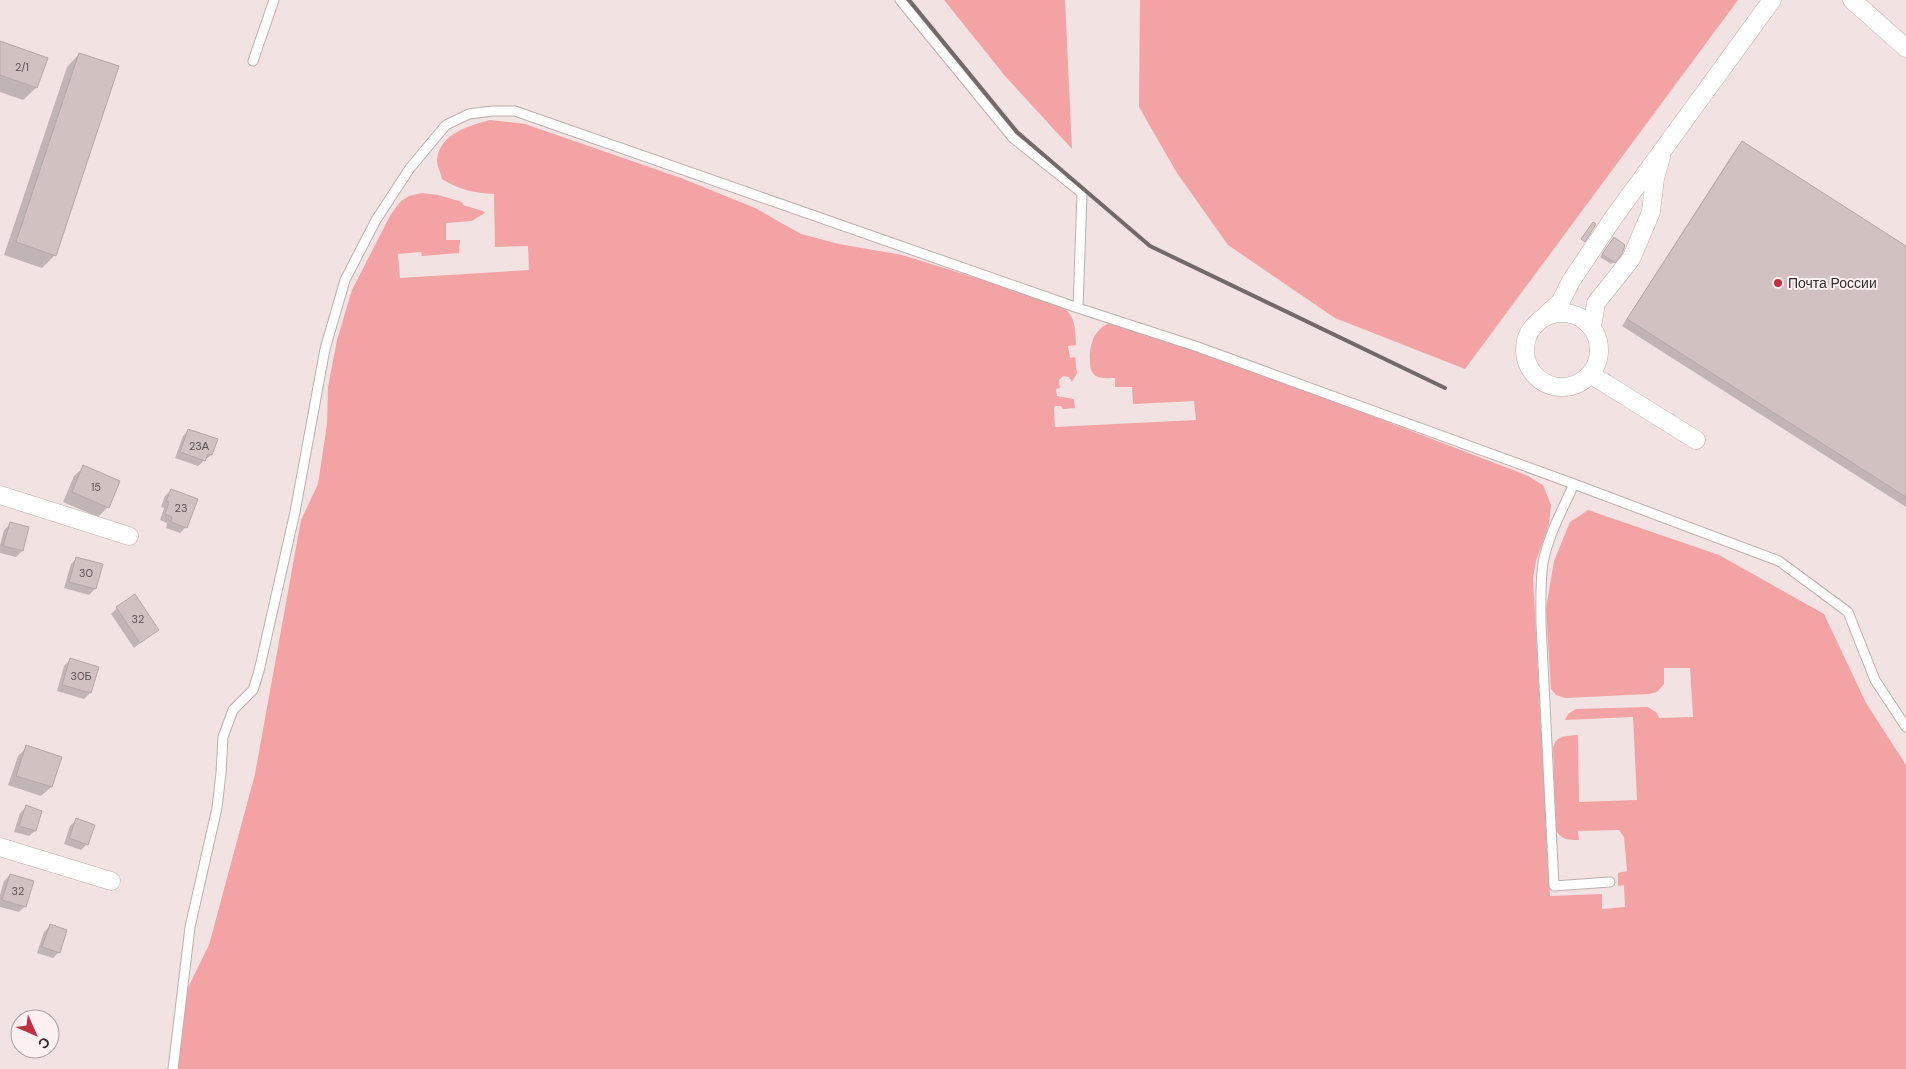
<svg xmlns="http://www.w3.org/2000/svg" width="1906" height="1069" viewBox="0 0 1906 1069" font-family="'DM Sans',sans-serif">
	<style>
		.green { fill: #f3a3a4 }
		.shadow { fill: #0003 }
		.building { fill: #d1c2c1; stroke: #b6a7a7 }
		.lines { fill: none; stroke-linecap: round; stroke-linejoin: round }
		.service-casing { stroke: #beafaf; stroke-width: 11 }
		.minor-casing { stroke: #beafaf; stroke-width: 19 }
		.service { stroke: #fff; stroke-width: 9 }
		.minor { stroke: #fff; stroke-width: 18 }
		.rail { stroke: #736969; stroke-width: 4 }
		.poi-dot { fill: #c02f42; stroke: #fdf0f0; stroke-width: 2 }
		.labels { text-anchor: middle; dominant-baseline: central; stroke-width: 4; stroke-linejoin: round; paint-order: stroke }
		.number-label { font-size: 11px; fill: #5a5252 }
		.poi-label { font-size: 14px; fill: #332d2d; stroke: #fdf0f0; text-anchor: start }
	</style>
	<rect width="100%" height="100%" fill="#f2e2e2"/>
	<path class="green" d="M944,0H1065L1072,149L1006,77Z
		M1140,0H1738L1465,369L1335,318L1228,245L1177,173L1139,107Z
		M490,120L525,124L681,178L755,208L801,234L839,244L902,255L1057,303C1076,315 1075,325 1076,345L1068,346L1070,358L1075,357L1077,373L1072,382L1069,377L1063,376L1059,380L1060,388L1056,389L1057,396L1074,399L1075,408L1063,409L1061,406H1055L1054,408L1055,427L1196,420L1194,401L1133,404L1132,387H1115V378C1109,378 1101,379 1096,376C1091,373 1090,367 1090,362C1089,345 1094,327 1113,322C1118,321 1126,323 1132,324L1526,475L1543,485L1551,505L1549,524L1536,561L1533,578L1550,896L1602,894V909L1625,907L1624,885L1618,886V873L1627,871L1624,837L1619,830L1578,831L1579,840C1568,840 1561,840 1556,830L1553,748C1556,735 1566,736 1578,735L1579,802L1637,800L1633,717L1565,720L1568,714L1576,709L1648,707L1657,713L1659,718L1693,717L1690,668H1664V684L1657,692L1649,694L1565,698L1556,695L1551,689L1546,609L1554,561L1570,522L1588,510L1719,555L1824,614L1866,703L1906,765V1069H171L174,1016L209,945L255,774L301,520L318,484L327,424L328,387L337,340L352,290L391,214L401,201L409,196L422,193L438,195L462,202L463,205L483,211L485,213L472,221L446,223V240H460L459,253L422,256L421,252L398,254L400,278L529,270L528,246L495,247L494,194C475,193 459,190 442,179C441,173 437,166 437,160C440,133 469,126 490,120Z"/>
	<path class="shadow" d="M0,42L46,59L36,88L23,100L0,92Z
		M79,54L55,255L42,268L4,255L67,67Z
		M1742,143L1906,248V507L1622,326L1736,149Z
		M1614,238V262L1611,264L1600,257Z
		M189,430L211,455L198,466L175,458L183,436Z
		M84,467L108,507L98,517L63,502L74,476Z
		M171,490L186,527L180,533L166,528L167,523L160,520L164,508L161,507L165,496Z
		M10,524L28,528L22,551L16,557L0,553V545L4,530Z
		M77,558L102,565L95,589L89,595L64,588L71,564Z
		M117,608L157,630L134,648L111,614Z
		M70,660L90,693L84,699L57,691L64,666Z
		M27,747L60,758L51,787L41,796L8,785L18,756Z
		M26,807L35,831L29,836L14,832L20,813Z
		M76,820L87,844L81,850L64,844L70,826Z
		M10,875L25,906L19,912L0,907V895L4,881Z
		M50,926L59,952L53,958L37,953L44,932Z"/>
	<path class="building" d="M0,41L48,58L37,88L0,75Z
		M79,53L119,66L56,256L16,242Z
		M1742,141L1906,246V497L1627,319Z
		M1593,222L1596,224L1585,242L1581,239Z
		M1614,237L1625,245L1622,254L1615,263L1602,254Z
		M188,429L218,439L212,455L208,454L205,461L180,452Z
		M83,465L120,481L109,508L72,492Z
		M171,489L198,499L187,528L171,522L172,517L165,514L169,502L166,501Z
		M10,522L29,527L23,551L3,546Z
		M76,557L103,564L96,589L69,582Z
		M135,594L159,630L140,643L116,607Z
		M70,658L99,667L91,693L62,685Z
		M26,745L62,757L52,787L16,776Z
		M26,805L42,811L36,831L19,826Z
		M76,818L95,825L88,845L69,838Z
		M10,874L34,881L26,907L2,900Z
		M50,924L67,930L60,953L42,947Z"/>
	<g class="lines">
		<defs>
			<path id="service" d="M900,0L1013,138L1082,193L1078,308
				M253,61L274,0
				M1574,484C1563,509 1548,535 1543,563C1540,583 1541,604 1541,624L1554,886L1610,882
				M173,1069L190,927L217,808L221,773L223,737L233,710L253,690L259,671L295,512L325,349L345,280L376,220L410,168L446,125L469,114L492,111H515L1078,308L1198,347L1574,484L1779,561L1848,612L1875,680L1906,727"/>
			<path id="minor" d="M1852,0L1906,48
				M1525 350a37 37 0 1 1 74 0a37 37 0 1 1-74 0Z
				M1545,316L1561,301L1571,281L1614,217L1772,0
				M1592,326L1596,303L1631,259L1651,212L1655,178L1661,157
				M1590,374L1696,440
				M0,495L129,536
				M0,847L111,881"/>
		</defs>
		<use href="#service" class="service-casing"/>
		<use href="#minor" class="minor-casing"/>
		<use href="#service" class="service"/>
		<use href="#minor" class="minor"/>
		<path class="rail" d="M909,0L1017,132L1150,246L1445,388"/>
	</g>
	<circle class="poi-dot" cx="1778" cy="283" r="5"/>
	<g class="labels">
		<g class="number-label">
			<text x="22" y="67">2/1</text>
			<text x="199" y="446">23А</text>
			<text x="96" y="487">15</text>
			<text x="181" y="508">23</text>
			<text x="86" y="573">30</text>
			<text x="138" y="619">32</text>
			<text x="81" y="676">30Б</text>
			<text x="18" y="891">32</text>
		</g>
		<g class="poi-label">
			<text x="1788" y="283">Почта России</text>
		</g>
	</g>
	<g transform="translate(35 1034) rotate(135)"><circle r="24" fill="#fdf0f0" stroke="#aca2a2"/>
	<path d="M0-4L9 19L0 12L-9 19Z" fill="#c02f42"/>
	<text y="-8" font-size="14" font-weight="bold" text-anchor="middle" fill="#332d2d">С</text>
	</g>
</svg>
